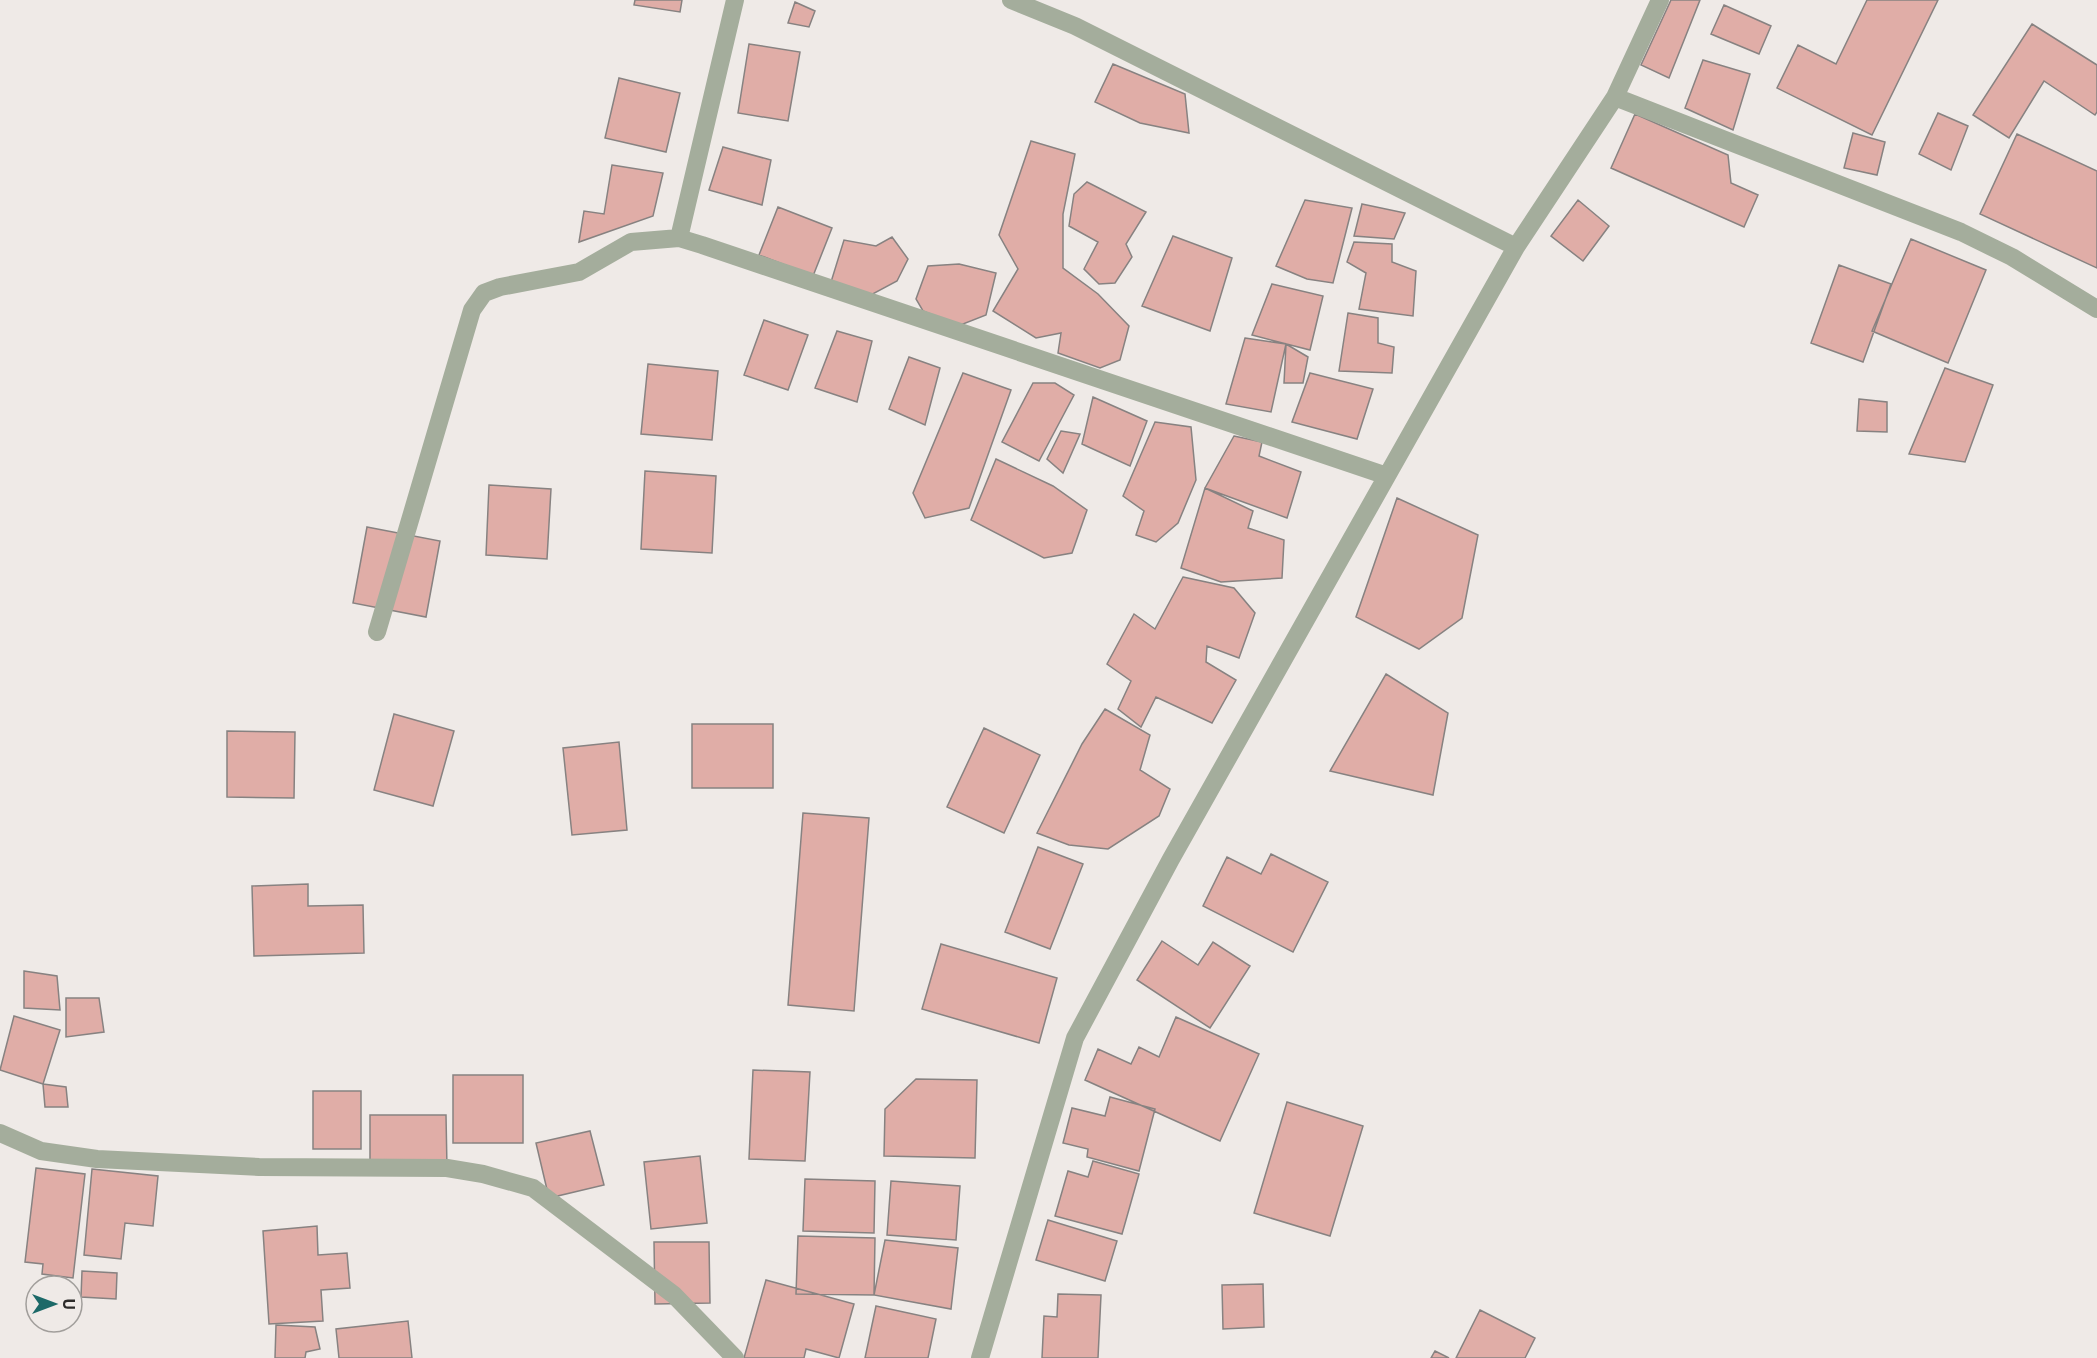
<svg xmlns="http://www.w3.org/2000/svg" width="2097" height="1358" viewBox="0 0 2097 1358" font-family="'Public Sans',sans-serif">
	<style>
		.building { fill: #e0ada7; stroke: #878281; stroke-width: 1.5 }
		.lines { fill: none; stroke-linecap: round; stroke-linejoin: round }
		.minor { stroke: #a4ad9c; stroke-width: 18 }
	</style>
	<rect width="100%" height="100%" fill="#efeae7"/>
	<path class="building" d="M635,0H682L680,12L634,5Z
		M1671,0H1700L1669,78L1641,65Z
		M1867,0H1938L1872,135L1777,88L1798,45L1836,64Z
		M795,2L815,11L809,27L788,23Z
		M1724,5L1771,26L1759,54L1711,34Z
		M2032,24L2097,65V112L2095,115L2044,81L2009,138L1973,115Z
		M749,44L800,52L788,121L738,113Z
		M1703,60L1750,74L1733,130L1685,108Z
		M1113,64L1185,94L1189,133L1140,123L1095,102Z
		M619,78L680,93L666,152L605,138Z
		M1938,113L1968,126L1951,170L1919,154Z
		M1635,114L1728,155L1731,183L1758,195L1744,227L1611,168Z
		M1853,133L1885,142L1877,175L1844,168Z
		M2017,134L2097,171V268L1980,214Z
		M1031,141L1075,154L1063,214V268L1098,294L1129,326L1120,360L1100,368L1058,353L1061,333L1036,338L993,311L1018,269L999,235Z
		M723,147L771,160L762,205L709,190Z
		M612,165L663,173L653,216L579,242L584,211L604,214Z
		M1087,182L1146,212L1126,244L1132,257L1115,283L1099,284L1084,269L1098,242L1069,226L1074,194Z
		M1305,200L1352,208L1333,283L1307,279L1276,266Z
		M1578,200L1609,226L1583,261L1551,236Z
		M1362,204L1405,213L1394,239L1354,236Z
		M778,207L832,228L813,276L759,255Z
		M1173,236L1232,258L1210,331L1142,306Z
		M892,237L908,259L897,281L869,296L831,282L844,240L876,246Z
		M1911,239L1986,270L1948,363L1872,331Z
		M1354,242L1392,244V262L1416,271L1413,316L1359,309L1366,273L1347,262Z
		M959,264L996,273L986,315L958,326L923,311L916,299L928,266Z
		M1839,265L1891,284L1863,362L1811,343Z
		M1272,284L1323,296L1310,350L1252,335Z
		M1348,313L1378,318V343L1394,347L1392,373L1339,371Z
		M764,320L808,335L788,390L744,375Z
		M837,331L872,341L857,402L815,388Z
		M1245,338L1286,344L1271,412L1226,404Z
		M1286,344L1308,357L1303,383H1284Z
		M909,357L940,368L925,425L889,409Z
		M648,364L718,371L712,440L641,434Z
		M1945,368L1993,385L1965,462L1909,454Z
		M963,373L1011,390L969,508L925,518L913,493Z
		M1310,373L1373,389L1357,439L1292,422Z
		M1033,383H1055L1074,395L1039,461L1002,442Z
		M1093,397L1147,421L1130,466L1082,444Z
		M1859,399L1887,402V432L1857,431Z
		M1155,422L1191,427L1196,480L1178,523L1156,542L1136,535L1144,511L1123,496Z
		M1061,431L1080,434L1063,473L1047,459Z
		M1234,436L1262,442L1259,456L1301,472L1287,518L1205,488Z
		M996,459L1053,486L1087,510L1072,553L1044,558L971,520Z
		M645,471L716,476L712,553L641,549Z
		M489,485L551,489L547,559L486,555Z
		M1205,488L1253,511L1248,528L1284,540L1282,578L1221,582L1181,568Z
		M1397,498L1478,535L1462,618L1419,649L1356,617Z
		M367,527L440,541L426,617L353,603Z
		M1183,577L1234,588L1255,613L1239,658L1207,646L1206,662L1236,680L1212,723L1156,697L1141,727L1118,709L1131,681L1107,664L1134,614L1155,629Z
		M1386,674L1448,713L1433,795L1330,771Z
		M1105,709L1150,735L1140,770L1170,789L1159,816L1108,849L1069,845L1037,833L1082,744Z
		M394,714L454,731L433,806L374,790Z
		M692,724H773V788H692Z
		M984,728L1040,755L1004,833L947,807Z
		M227,731L295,732L294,798L227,797Z
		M619,742L627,830L572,835L563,748Z
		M803,813L869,818L854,1011L788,1005Z
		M1038,847L1083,864L1050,949L1005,932Z
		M1271,854L1328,882L1293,952L1203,906L1227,857L1261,874Z
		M308,884V906L363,905L364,953L254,956L252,886Z
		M1162,941L1198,965L1213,942L1250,966L1210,1028L1137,980Z
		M941,944L1057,978L1039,1043L922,1009Z
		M24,971L57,976L60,1010L24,1008Z
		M66,998H99L104,1032L66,1037Z
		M14,1016L60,1030L43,1084L0,1070Z
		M1176,1017L1259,1054L1220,1141L1085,1080L1098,1049L1131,1064L1139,1047L1159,1057Z
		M753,1070L810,1072L805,1161L749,1159Z
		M453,1075H523V1143H453Z
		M916,1079L977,1080L975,1158L884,1156L885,1109Z
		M43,1084L66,1087L68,1107H45Z
		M313,1091H361V1149H313Z
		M1110,1097L1155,1109L1139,1171L1087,1157L1088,1149L1063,1143L1072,1108L1105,1116Z
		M1287,1102L1363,1126L1330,1236L1254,1213Z
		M370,1115H446L447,1168L370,1169Z
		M590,1131L604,1185L549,1198L536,1143Z
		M700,1156L707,1223L651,1229L644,1162Z
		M1093,1161L1139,1174L1122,1234L1055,1216L1068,1171L1088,1177Z
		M36,1168L85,1174L73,1278L42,1274L43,1264L25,1262Z
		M92,1169L158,1176L153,1226L125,1223L121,1259L84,1255Z
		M805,1179L875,1181L874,1233L803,1231Z
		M891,1181L960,1186L956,1240L887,1235Z
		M1048,1220L1117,1241L1105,1281L1036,1260Z
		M317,1226L318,1255L347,1253L350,1288L321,1290L323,1321L269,1324L263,1231Z
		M798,1236L875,1238L874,1295L796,1294Z
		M885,1240L958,1248L951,1309L874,1295Z
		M654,1242H709L710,1303L655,1304Z
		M82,1271L117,1273L116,1299L81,1297Z
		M766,1280L854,1304L839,1358L806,1349L804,1358H744Z
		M1263,1284L1264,1327L1223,1329L1222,1285Z
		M1058,1294L1101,1295L1098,1358H1042L1044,1316L1057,1317Z
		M876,1306L936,1319L928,1358H865Z
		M1480,1310L1535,1338L1525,1358H1456Z
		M408,1321L412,1358H339L336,1329Z
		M276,1325L315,1327L320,1349L306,1352L305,1358H275Z
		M1435,1351L1449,1358H1431Z"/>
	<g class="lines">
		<path class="minor" d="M1011,0L1075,26L1516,247
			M1615,97L1961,232L2012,257L2097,309
			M679,238L735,0
			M377,632L472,310L484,293L500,287L579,272L631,242L679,238L702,245L1387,476
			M0,1133L41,1151L97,1159L259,1167L447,1168L483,1174L533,1188L674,1295L735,1358
			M980,1358L1075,1038L1171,859L1516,247L1615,97L1660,0"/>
	</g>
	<g transform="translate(54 1304) rotate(90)"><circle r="28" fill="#efeae7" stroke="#a19e9b" stroke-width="1.5"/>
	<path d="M0-4.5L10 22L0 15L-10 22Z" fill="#1c6968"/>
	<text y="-9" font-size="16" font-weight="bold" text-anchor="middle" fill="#2d2b2a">U</text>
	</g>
</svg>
